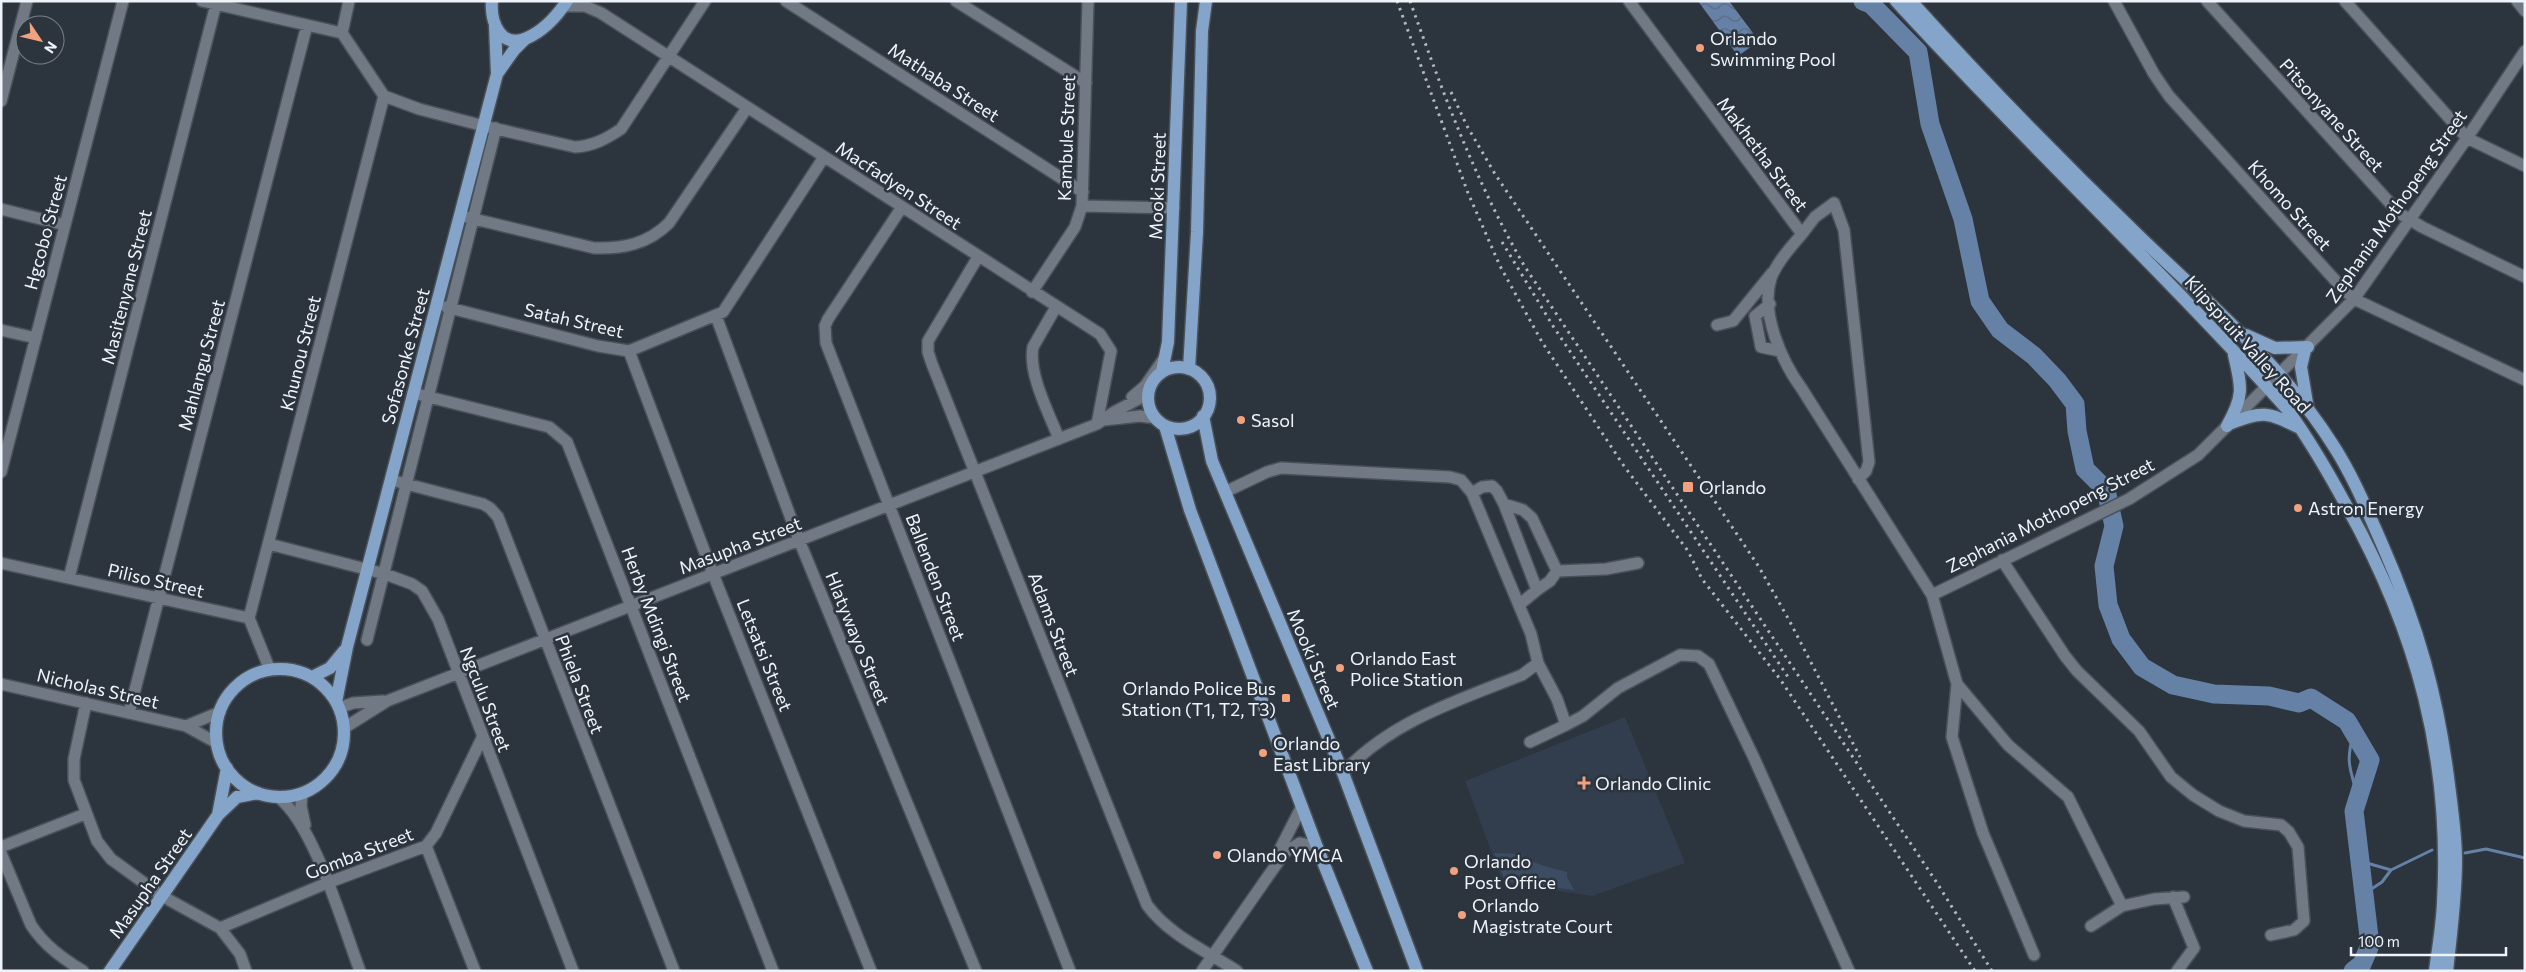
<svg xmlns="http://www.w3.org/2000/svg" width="2526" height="972" viewBox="0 0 2526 972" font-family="Commissioner,sans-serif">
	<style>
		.built { fill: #323e4e }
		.green { fill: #3c4d63 }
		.water { fill: url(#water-waves) }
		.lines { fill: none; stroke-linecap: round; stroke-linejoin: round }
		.stream { stroke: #6581a6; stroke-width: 3 }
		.river { stroke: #6581a6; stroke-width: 19 }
		.minor-casing { stroke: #495058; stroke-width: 14 }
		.major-casing { stroke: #495058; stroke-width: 15 }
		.minor { stroke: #707984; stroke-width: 11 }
		.major { stroke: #85a4ca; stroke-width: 12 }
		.rail { stroke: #b0b6bd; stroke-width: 3; stroke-dasharray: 2.5 5; stroke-linecap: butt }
		.poi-dot { fill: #f1a17d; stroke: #2c343e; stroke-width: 2 }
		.labels { text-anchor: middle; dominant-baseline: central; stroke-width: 5; stroke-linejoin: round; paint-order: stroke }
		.poi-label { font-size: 18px; fill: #eff4fa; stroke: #2c343e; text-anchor: start }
		.street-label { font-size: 18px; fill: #eff4fa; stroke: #2c343e }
	</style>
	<defs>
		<pattern id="water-waves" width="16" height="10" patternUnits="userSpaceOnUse" patternTransform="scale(1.25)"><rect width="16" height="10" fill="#6581a6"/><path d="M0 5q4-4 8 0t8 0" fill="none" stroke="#596b82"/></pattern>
	</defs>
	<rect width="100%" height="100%" fill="#2c343e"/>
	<path class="built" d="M1625,717L1685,863L1592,896L1503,883L1465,781Z"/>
	<path class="green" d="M1494,853L1523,854L1522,859C1538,862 1551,869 1567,872V877L1574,890L1505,881Z"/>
	<path class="water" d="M1698,1H1729L1759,41L1738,56Z"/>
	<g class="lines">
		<path class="stream" d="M2354,733C2345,761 2350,769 2358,797
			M2465,853L2486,849L2525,858
			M2360,861L2391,870
			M2364,894L2382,882L2391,870L2432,850"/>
		<path class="river" d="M1863,1L1871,4L1918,52L1930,124L1963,219L1980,301L2000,330L2034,356L2057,380L2075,404L2077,431L2085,469L2106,490L2114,526L2104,566L2108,605L2121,639L2142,667L2173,685L2214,694L2269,696L2299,703L2311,698L2347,721L2370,760L2354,811L2370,945L2362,964L2353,971"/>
		<defs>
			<path id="minor" d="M202,1L342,33
				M349,1L342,33L384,96L419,109L484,126L575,147C593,146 606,139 621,129L705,1
				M786,1L1083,192
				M956,1L1086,83
				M1629,1L1802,234C1791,247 1777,262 1771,278C1760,313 1782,362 1802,389L1932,595L1957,684L1952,737L1983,833L2034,955
				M2114,1L2154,74L2169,96L2343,289L2354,299L2525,380
				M2207,1L2399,213L2422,227L2525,277
				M2345,1L2467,138L2525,166
				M2517,1L2525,11
				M564,6H585L601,13L1100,334L1111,351L1097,424
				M1,101L27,1
				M1082,206L1174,208
				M902,207L828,319L825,326L826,343L1070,971
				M1,209L65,225
				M466,217L594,248C623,249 648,244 669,223L747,108
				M1802,234L1815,217L1834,203L1844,230L1869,462L1866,471L1858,479
				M978,257L928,341V352L932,364L1147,905C1169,935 1206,951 1237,971
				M1032,292L1075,227L1082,206L1088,1
				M1770,304L1755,316L1761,347L1780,351
				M446,307L598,346L629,351L723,312L824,157
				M1056,307L1033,347C1028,374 1049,413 1059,439
				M716,316L799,540L976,971
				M1717,325L1733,321L1772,273
				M1,330L36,338
				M629,351L713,574L871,971
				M413,393L549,427L567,442L773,971
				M1132,397L1145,386L1165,357
				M1104,420L1140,416L1155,418
				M1,472L123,1
				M391,480L483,504L490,508L498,517L674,971
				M1225,492L1267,472L1281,468L1450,477L1461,480L1472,493L1531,634L1538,663L1522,675C1459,700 1391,721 1343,773
				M1472,493L1482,487L1492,486L1497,491L1504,504L1537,590L1519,605
				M1504,504L1523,510L1532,518L1557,571L1550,581L1537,590
				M269,544L385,574L412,584L422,591L438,619L573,971
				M2002,560L2065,656L2077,671L2139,731L2171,777L2193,795L2219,811L2244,821L2281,825L2289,832L2298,847L2304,921L2294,930L2271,935
				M1,563L249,618
				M1557,571L1606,569L1638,563
				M69,578L216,4
				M1932,595L2129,499L2198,455L2354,299L2467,138L2525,51
				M249,618L384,96
				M249,618L270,670
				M367,640L496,128
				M1538,663L1557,699L1566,725L1583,716L1618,688L1680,655L1698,656L1709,664L1754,758L1849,971
				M1,684L186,726L217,743
				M1957,684L2008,745L2068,797L2122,906
				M86,703L74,759V780L97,841L111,859L162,896L220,928L240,954L246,971
				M339,708L353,703L383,701
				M129,713L307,25
				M186,726L220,712
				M344,728L387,701L1097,424L1114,412L1148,394
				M1530,742L1566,725
				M302,793L301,806L305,825
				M278,797C314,824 343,926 360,971
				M426,846L475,971
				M1,847L85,814
				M1,853L31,925C44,945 62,958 83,971
				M1277,855L1302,806
				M2173,897L2194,948L2177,971
				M2091,926L2122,906L2154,899L2184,897
				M220,928L327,883L426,846L436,833L482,738
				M1202,971L1285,852L1300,843L1317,847"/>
			<path id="major" d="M492,1C490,22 501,50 527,38C543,31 557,16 567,1
				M1896,1C2023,140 2161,269 2287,409C2309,439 2328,472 2346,505C2417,632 2451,758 2443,903C2442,926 2438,948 2435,971
				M1911,1C1984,82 2060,160 2139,236C2206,301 2282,364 2333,445C2353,476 2367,510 2382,544C2418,626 2438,696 2449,785C2452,809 2456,835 2456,860C2456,897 2451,934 2447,971
				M495,26L497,74
				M2246,335L2275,348L2308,347
				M2305,350L2301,367L2308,409
				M1148 398a31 31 0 1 1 62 0a31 31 0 1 1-62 0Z
				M1189,369L1197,232L1202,31L1206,1
				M1162,371L1168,342L1181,1
				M1203,416L1212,461L1343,773L1417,971
				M2229,424C2263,410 2267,412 2300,428
				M1165,426L1190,510L1317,847L1367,971
				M2227,426C2244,396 2242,388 2234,355
				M216 733a64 64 0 1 1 128 0a64 64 0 1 1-128 0Z
				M312,677L330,668L344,651
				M336,702L347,647L497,74L514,50L524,40
				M218,815L227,768
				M110,971L218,815L237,797L258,793"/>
		</defs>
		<use href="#minor" class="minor-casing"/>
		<use href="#major" class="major-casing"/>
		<use href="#minor" class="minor"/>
		<use href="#major" class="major"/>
		<path class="rail" d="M1397,1L1468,193L1500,266L1542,342L1624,466L1688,551L1702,579L1780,679L1975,971
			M1410,1C1443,93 1476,183 1525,267L1937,883L1992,971
			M1451,92L1467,126L1495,174L1759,567L1789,620L1860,757
			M1502,242L1553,326L1790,680"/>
	</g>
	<g class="poi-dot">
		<circle cx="1700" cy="48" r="5"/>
		<circle cx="1241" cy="420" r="5"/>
		<rect x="1682" y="481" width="12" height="12" rx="2.5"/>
		<circle cx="2298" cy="508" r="5"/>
		<circle cx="1340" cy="668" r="5"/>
		<rect x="1281" y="693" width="10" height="10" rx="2.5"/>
		<circle cx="1263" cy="753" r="5"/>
		<path d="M1581.5 775.5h5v5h5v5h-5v5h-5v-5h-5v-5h5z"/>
		<circle cx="1217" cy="855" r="5"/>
		<circle cx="1454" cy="871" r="5"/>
		<circle cx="1462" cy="915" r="5"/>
	</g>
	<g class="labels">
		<g class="poi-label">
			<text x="1710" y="38">Orlando<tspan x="1710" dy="21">Swimming Pool</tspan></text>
			<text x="1251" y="420">Sasol</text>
			<text x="1699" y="487">Orlando</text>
			<text x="2308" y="508">Astron Energy</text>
			<text x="1350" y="658">Orlando East<tspan x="1350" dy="21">Police Station</tspan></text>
			<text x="1276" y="688" text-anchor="end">Orlando Police Bus<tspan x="1276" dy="21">Station (T1, T2, T3)</tspan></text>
			<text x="1273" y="743">Orlando<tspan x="1273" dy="21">East Library</tspan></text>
			<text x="1595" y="783">Orlando Clinic</text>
			<text x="1227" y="855">Olando YMCA</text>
			<text x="1464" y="861">Orlando<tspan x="1464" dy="21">Post Office</tspan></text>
			<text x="1472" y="905">Orlando<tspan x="1472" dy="21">Magistrate Court</tspan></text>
		</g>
		<g class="street-label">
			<text transform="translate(944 82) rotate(33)">Mathaba Street</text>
			<text transform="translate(2332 115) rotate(48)">Pitsonyane Street</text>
			<text transform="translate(1066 138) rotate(-88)">Kambule Street</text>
			<text transform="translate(1763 154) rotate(53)">Makhetha Street</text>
			<text transform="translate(899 185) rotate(33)">Macfadyen Street</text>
			<text transform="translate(1157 186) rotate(-88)">Mooki Street</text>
			<text transform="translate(2290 205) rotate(48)">Khomo Street</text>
			<text transform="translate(2396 206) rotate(-55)">Zephania Mothopeng Street</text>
			<text transform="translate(45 232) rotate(-75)">Hgcobo Street</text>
			<text transform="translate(126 287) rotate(-76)">Masitenyane Street</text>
			<text transform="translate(574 320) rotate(13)">Satah Street</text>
			<text transform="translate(2248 344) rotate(48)">Klipspruit Valley Road</text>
			<text transform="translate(300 353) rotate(-76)">Khunou Street</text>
			<text transform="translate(405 356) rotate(-75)">Sofasonke Street</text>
			<text transform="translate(201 365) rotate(-75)">Mahlangu Street</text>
			<text transform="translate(2050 515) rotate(-27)">Zephania Mothopeng Street</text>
			<text transform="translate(740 545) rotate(-21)">Masupha Street</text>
			<text transform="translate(936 577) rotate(69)">Ballenden Street</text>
			<text transform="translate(156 580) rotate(13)">Piliso Street</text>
			<text transform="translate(657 624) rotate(69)">Herby Mdingi Street</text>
			<text transform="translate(1054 624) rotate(69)">Adams Street</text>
			<text transform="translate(858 638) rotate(68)">Hlatywayo Street</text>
			<text transform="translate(765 655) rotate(68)">Letsatsi Street</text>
			<text transform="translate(1314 659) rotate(67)">Mooki Street</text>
			<text transform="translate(580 684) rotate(69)">Phiela Street</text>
			<text transform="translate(98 688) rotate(13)">Nicholas Street</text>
			<text transform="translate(486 699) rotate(69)">Ngculu Street</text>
			<text transform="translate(359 853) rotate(-21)">Gomba Street</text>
			<text transform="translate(150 883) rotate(-55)">Masupha Street</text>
		</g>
	</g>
	<rect width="2526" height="972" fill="none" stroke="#eff4fa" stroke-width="5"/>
	<g transform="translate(40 40) rotate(125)"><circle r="24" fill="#2c343e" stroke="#7a8189"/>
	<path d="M0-4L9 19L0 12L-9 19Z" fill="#f1a17d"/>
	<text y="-8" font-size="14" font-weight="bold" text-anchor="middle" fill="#eff4fa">N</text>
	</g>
	<path d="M2351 947v8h155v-8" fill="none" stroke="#eff4fa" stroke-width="2.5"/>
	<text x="2358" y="947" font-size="15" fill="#eff4fa" stroke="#2c343e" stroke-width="4" paint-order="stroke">100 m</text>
</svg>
